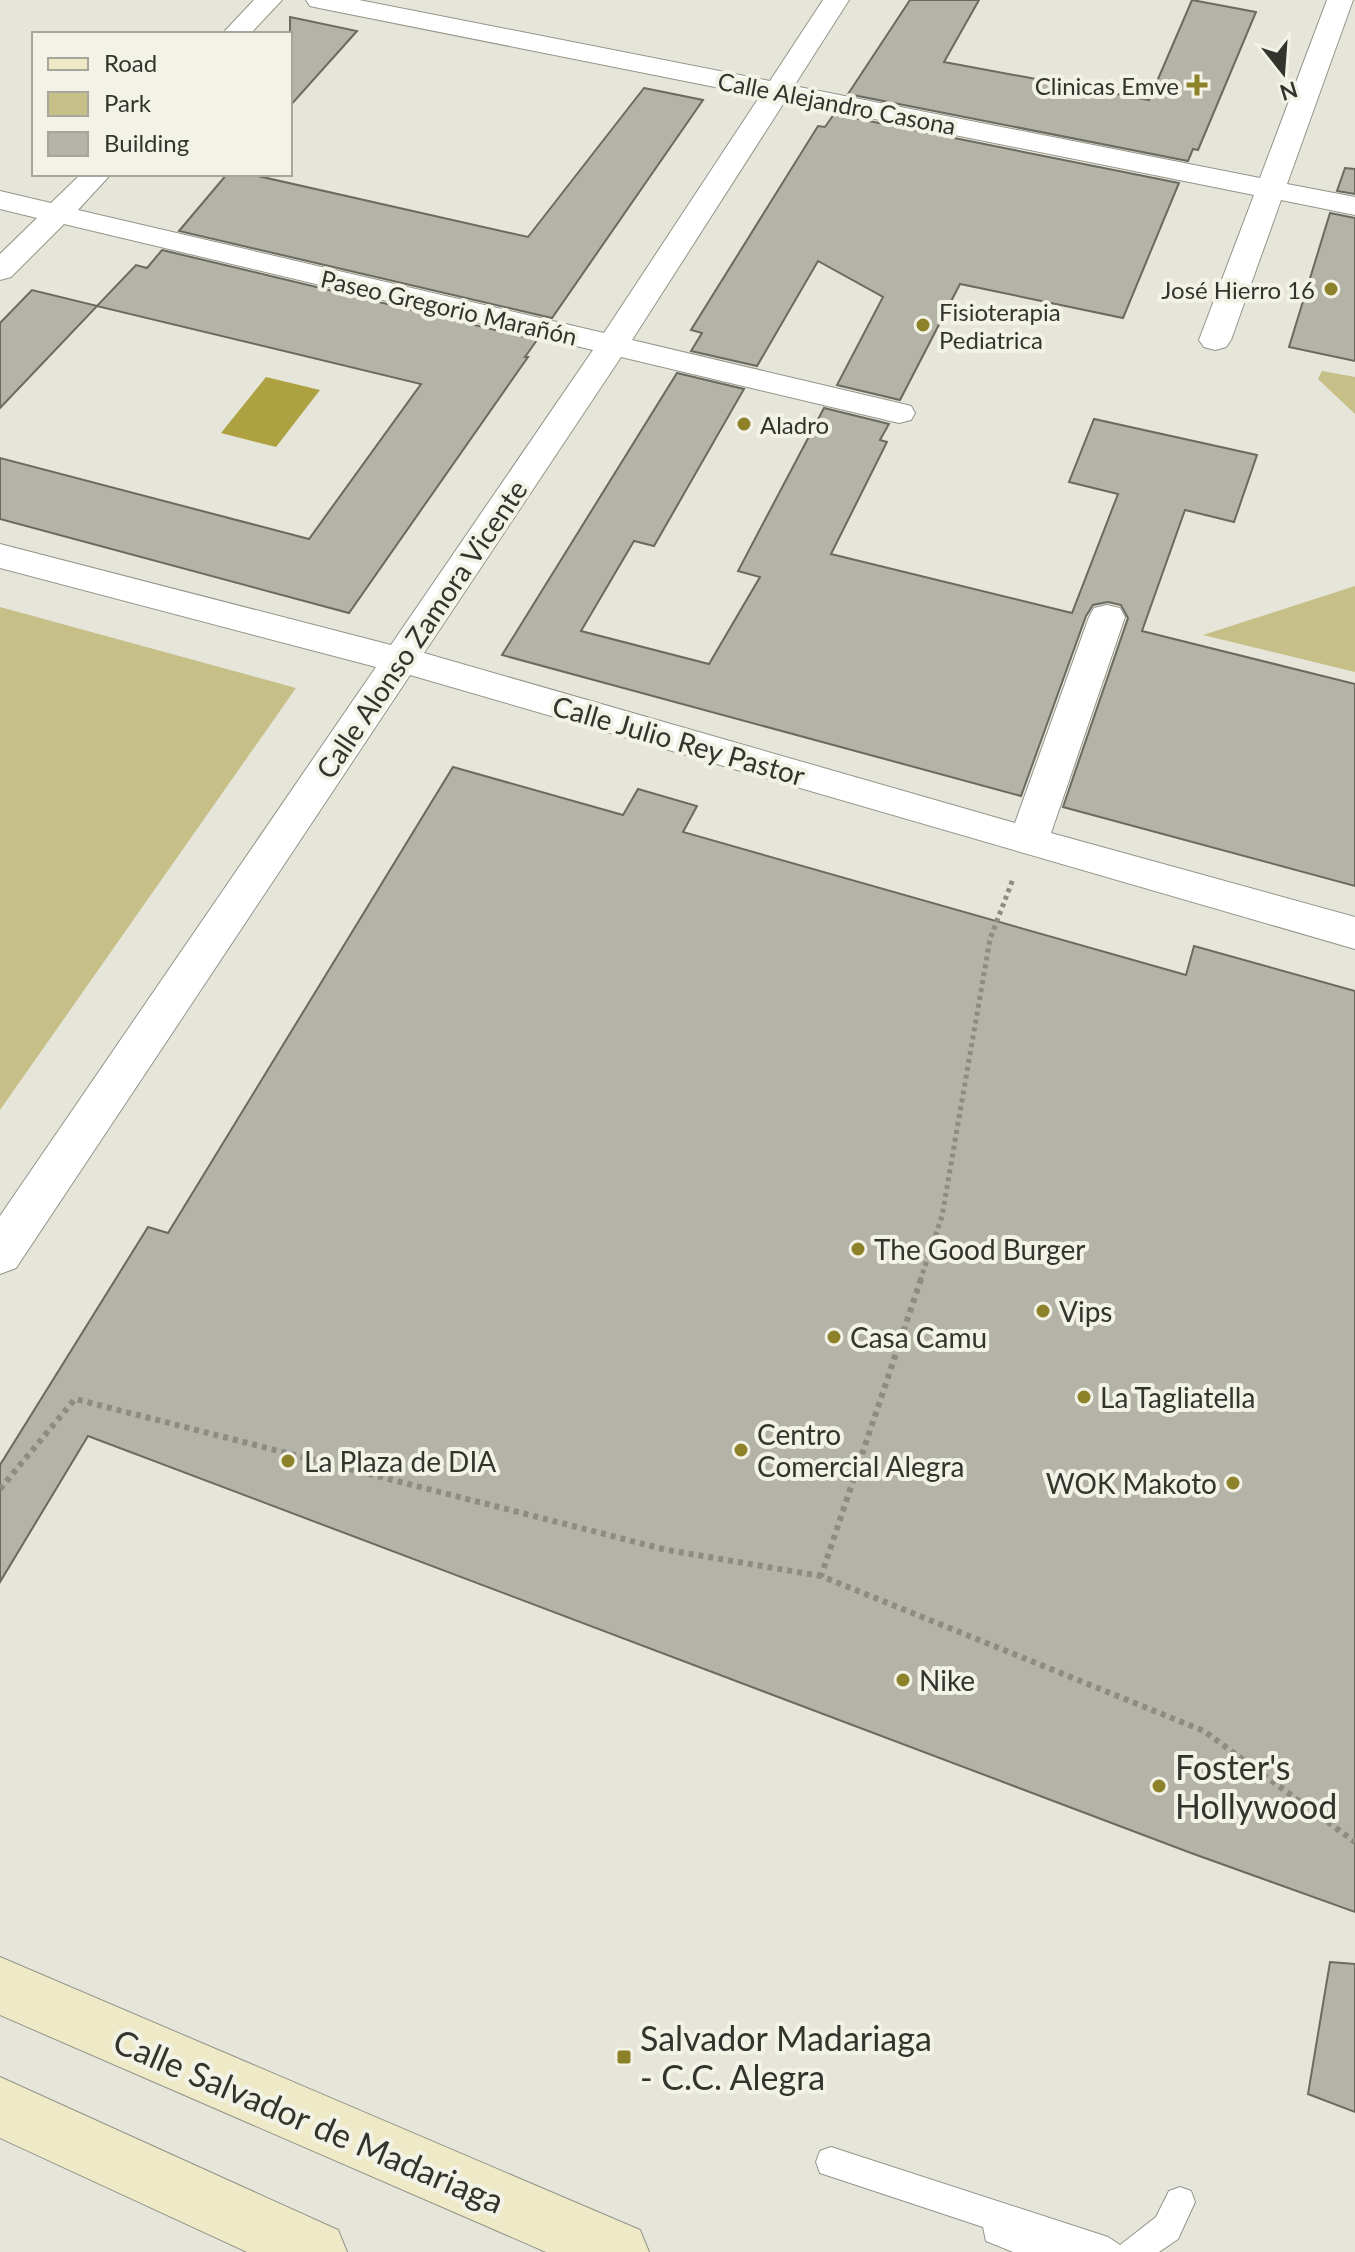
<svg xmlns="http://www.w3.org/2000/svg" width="1355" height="2252" viewBox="0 0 1355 2252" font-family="Lato,sans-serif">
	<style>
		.green { fill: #c6bf87 }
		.water { fill: #aea141 }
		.building { fill: #b4b3a8; stroke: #6b6a60; stroke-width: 2 }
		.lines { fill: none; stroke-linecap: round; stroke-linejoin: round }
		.lane-casing { stroke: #959489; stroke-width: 2 }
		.street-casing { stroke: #959489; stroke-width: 2 }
		.secondary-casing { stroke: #959489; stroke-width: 2 }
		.path-far1 { stroke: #8d8c84; stroke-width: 5; stroke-dasharray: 4 4; stroke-linecap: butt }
		.path { stroke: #8d8c84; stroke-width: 6; stroke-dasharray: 5 5; stroke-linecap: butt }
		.lane { fill: #fff; fill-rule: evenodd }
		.street { fill: #fff; fill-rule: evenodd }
		.secondary { fill: #eeeac7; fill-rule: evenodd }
		.poi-dot { fill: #8d8229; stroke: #f3f2e7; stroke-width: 3 }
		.labels { text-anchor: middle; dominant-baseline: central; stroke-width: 8; stroke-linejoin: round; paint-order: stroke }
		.far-poi-label { font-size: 24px; fill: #34342f; stroke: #f3f2e7; text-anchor: end }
		.far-street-label { font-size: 24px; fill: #34342f; stroke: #f3f2e7 }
		.street-label { font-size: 28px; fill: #34342f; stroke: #f3f2e7 }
		.poi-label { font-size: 28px; fill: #34342f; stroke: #f3f2e7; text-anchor: start }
		.near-poi-label { font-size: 34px; fill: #34342f; stroke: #f3f2e7; text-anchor: start }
		.near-street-label { font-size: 34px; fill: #34342f; stroke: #f3f2e7 }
	</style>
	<rect width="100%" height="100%" fill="#e6e5da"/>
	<path class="green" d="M1322,371L1355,377V414L1318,379Z
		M1355,586V672L1203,635Z
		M0,607L296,688L0,1110Z"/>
	<path class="water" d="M266,377L320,390L276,447L221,433Z"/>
	<path class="building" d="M910,0H979L944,62L1149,100L1192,0L1256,12L1198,150L1193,149L1188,161L848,94Z
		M290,17L357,31L290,106Z
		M644,88L703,100L552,318L179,231L227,174H249L528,237Z
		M834,114L1179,183L1123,318L960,284L900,400L837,385L883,297L818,261L757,366L691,351L702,333L691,330L818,126L825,127Z
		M1345,168L1355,169V194L1337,191Z
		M1330,213L1355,218V361L1289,347Z
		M162,250L537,340L525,357H528L349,613L0,519V458L309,539L421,384L97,306L0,408V323L32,290L97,306L136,265L147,268Z
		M677,373L744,389L654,546L634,541L581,631L709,664L760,577L738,571L824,408L889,424L880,440L887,442L831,554L1072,613L1118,494L1069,482L1094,419L1257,455L1234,522L1185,510L1142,631L1355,684V886L1063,807L1128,618L1121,605L1108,602L1093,605L1086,616L1021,796L502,655Z
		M453,767L623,815L638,789L697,806L683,832L1186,975L1194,946L1355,991V1912L1191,1853L88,1436L0,1582V1465L148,1227L168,1233Z
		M1330,1962L1355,1964V2112L1308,2094Z"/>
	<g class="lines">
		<defs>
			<path id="lane" d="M831,2147L1108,2237L1120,2245L1156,2217L1169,2191L1180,2187L1191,2191L1195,2202L1178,2239L1159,2252H1013L986,2241L983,2227L820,2173L816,2162L820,2151Z"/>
			<path id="street" d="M254,0H282L250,34H222Z
				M306,0H359L770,81L823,0H849L794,86L1260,178L1327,0H1353L1287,184L1355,197V215L1281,200L1231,340L1226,347L1215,350L1204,347L1199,340L1254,195L785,101L632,340L899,403L911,406L915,413L911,420L899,423L621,357L424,653L1015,823L1089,617L1094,608L1107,605L1120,608L1125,617L1051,833L1355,917V949L410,675L16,1268L0,1274V1216L376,667L0,568V544L391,645L593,350L64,224L11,277L0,280V254L37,218L0,209V191L51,203L81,174H111L78,210L604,333L760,96L319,8L310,6Z"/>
			<path id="secondary" d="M0,1957L640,2230L649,2252H546L0,2015Z
				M0,2077L338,2230L347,2252H247L0,2138Z"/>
		</defs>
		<use href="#lane" class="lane-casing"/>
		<use href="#street" class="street-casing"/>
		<use href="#secondary" class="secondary-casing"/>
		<path class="path-far1" d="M920,1281L942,1216L990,939L1013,879"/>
		<path class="path" d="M921,1279L821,1576L1204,1731L1355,1842
			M0,1489L75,1399L667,1550L821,1576"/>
		<use href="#lane" class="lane"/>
		<use href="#street" class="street"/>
		<use href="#secondary" class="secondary"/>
	</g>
	<g class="poi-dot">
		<path d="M1193 73h8v8h8v8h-8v8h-8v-8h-8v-8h8z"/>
		<circle cx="1331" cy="289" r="8"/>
		<circle cx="923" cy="325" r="8"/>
		<circle cx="744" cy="424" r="8"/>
		<circle cx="858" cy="1249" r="8"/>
		<circle cx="1043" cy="1311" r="8"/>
		<circle cx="834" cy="1337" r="8"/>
		<circle cx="1084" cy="1397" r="8"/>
		<circle cx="741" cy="1450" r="8"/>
		<circle cx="288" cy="1461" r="8"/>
		<circle cx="1233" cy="1483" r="8"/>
		<circle cx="903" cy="1680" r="8"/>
		<circle cx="1159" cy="1786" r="8"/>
		<rect x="616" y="2049" width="16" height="16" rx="4"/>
	</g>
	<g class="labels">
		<g class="far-poi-label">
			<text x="1179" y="85">Clinicas Emve</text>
			<text x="1315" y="289">José Hierro 16</text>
			<text x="939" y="311" text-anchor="start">Fisioterapia<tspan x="939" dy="28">Pediatrica</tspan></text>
			<text x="760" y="424" text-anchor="start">Aladro</text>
		</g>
		<g class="far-street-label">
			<text transform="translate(837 103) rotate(11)">Calle Alejandro Casona</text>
			<text transform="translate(449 307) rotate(13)">Paseo Gregorio Marañón</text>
		</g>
		<g class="street-label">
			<text transform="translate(421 629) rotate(-56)">Calle Alonso Zamora Vicente</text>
			<text transform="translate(679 740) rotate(16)">Calle Julio Rey Pastor</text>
		</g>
		<g class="poi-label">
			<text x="874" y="1249">The Good Burger</text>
			<text x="1059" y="1311">Vips</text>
			<text x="850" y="1337">Casa Camu</text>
			<text x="1100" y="1397">La Tagliatella</text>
			<text x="757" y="1434">Centro<tspan x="757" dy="32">Comercial Alegra</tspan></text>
			<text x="304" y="1461">La Plaza de DIA</text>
			<text x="1217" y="1483" text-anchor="end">WOK Makoto</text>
			<text x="919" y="1680">Nike</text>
		</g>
		<g class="near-poi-label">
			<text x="1175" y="1766">Foster's<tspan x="1175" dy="39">Hollywood</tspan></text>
			<text x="640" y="2037">Salvador Madariaga<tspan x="640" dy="39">- C.C. Alegra</tspan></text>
		</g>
		<g class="near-street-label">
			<text transform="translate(309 2120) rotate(23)">Calle Salvador de Madariaga</text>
		</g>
	</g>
	<rect x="32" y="32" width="260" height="144" fill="#f3f2e7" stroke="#a7a69d" stroke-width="2"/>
	<rect x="48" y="58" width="40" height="12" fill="#eeeac7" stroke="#a7a69d" stroke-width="2"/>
	<text x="104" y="72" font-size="24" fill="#34342f">Road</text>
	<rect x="48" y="92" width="40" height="24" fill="#c6bf87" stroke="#a7a69d" stroke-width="2"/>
	<text x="104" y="112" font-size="24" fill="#34342f">Park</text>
	<rect x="48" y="132" width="40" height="24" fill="#b4b3a8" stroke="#a7a69d" stroke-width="2"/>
	<text x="104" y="152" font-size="24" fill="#34342f">Building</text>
	<g transform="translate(1283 72) rotate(163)" stroke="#f3f2e7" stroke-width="6" paint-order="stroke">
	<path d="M0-6L14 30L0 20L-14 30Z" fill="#34342f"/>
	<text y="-12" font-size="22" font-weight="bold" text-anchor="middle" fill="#34342f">N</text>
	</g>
</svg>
